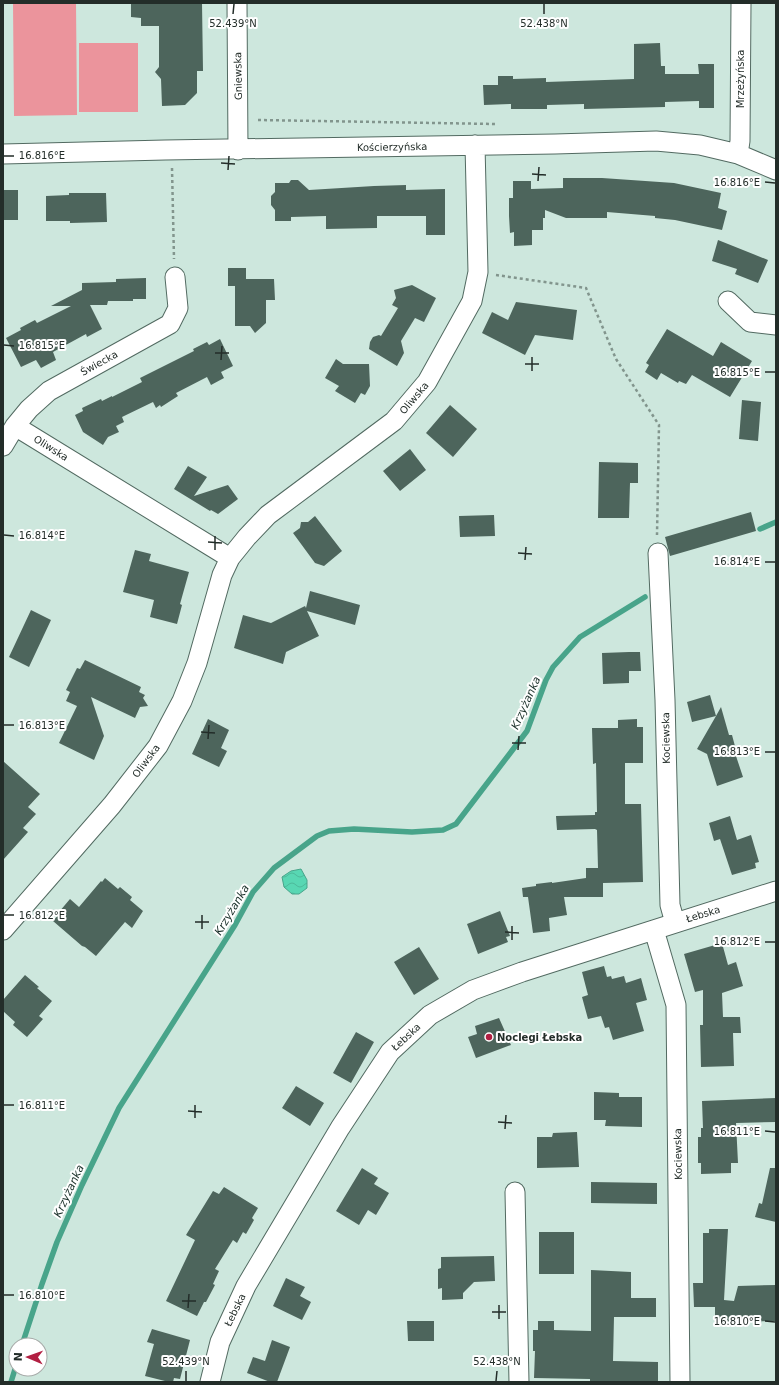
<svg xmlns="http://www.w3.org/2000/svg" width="779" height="1385" viewBox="0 0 779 1385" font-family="'DejaVu Sans',sans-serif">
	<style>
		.green { fill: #eb949c }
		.water { fill: url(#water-waves); stroke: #48a48a }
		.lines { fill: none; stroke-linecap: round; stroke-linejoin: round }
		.stream { stroke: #48a48a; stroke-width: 5.5 }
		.building { fill: #4d655c }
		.street-casing { stroke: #526a61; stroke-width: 21 }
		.path { stroke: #82958d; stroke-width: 2.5; stroke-dasharray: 3 3; stroke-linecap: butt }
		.street { stroke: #fff; stroke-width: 19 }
		.ticks { fill: none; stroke: #232d29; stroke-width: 1.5 }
		.poi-dot { fill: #b21f42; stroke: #fff; stroke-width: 1.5 }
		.labels { text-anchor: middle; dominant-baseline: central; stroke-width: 4; stroke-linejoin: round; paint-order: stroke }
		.street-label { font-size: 10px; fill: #232d29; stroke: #fff }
		.poi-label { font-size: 10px; font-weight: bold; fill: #232d29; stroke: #fff; text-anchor: start }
		.water-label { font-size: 11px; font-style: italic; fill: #1a3029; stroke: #fff }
		.ticks-label { font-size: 10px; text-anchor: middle; fill: #232d29; stroke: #fff; stroke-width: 4; stroke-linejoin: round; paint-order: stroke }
	</style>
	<defs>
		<pattern id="water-waves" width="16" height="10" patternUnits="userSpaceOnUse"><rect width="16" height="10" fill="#58d7b3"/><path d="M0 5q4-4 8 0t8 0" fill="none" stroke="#4cb99a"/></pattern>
	</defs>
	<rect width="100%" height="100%" fill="#cde7dd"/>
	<path class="green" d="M13,3H76L77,115L14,116Z
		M79,43H138V112H79Z"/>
	<path class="water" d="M301,869L307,880V888L299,894H292L284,887L282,877L291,871Z"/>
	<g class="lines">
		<path class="stream" d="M760,529L776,522
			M22,1345L42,1284L57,1242L82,1185L119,1108L235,925L253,892L274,868L317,836L329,831L354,829L412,832L443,830L456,824L527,731L546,680L553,667L580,637L645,597
			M11,1382L16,1366"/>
	</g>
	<path class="building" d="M131,3H202L203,71H197V93L185,105L162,106L161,79L155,72L159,67V26H141V18L131,17Z
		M660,43L661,66H665V74H699L698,64H714V108H699V101L665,102V107L584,109V104L547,105V109H511V104L484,105L483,85H498V76H513V79L546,78V82L634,79V44Z
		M563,178H602L674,183L721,193L718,208L727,211L722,230L675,220L655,218V216L607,212V218H566L545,210V218H543V230H532V245L514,246V232L510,233L509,216V198H513V181H531V189L563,188Z
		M291,180H298L309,190L374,186L406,185V190L445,189V235H426V216H377V228L326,229V216L291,217V221H275V210L271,205V196L275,192V183H289Z
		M3,190H18V220H3Z
		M69,193H106L107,222L70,223V221H46V196L69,195Z
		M718,240L768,260L758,283L735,274L737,269L712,261Z
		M228,268H246V279H274L275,300H266V323L255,333L250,326H235V286H228Z
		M146,278V299H133V301H108L107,305H90L102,329L87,337L86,334L53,352L56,360L41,368L36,360L21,367L6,338L21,330L20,328L35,320L37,323L71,306H51L82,290V283L116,282V279Z
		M412,285L436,298L424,322L415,318L401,341L404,353L397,366L369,349L370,342L373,337L379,335L381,336L398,308L392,305L396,298L394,290Z
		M516,302L577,310L573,340L535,335L525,355L482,333L492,312L508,320Z
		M667,329L713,356L721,342L752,361L730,397L692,375L686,384L679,381L678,383L661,373L657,380L645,372L649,365L646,363Z
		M220,339L233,366L221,372L224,378L211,385L207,377L176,393L178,396L161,407L160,405L156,408L153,402L122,417L124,422L116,426L119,432L108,437L103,445L83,432L75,415L83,411L82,408L101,399L102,401L112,396V397L142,382L140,378L194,351L193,349L207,342L209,345Z
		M336,359L343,364H369L370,386L365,395L361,393L355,403L335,391L339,386L325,378Z
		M742,400L761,402L758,441L739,439Z
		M450,405L477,429L453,457L426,433Z
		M410,449L426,470L400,491L383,471Z
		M599,462L638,463V483H630L629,518H598Z
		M188,466L207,477L194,496L228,485L238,499L218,514L211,510L210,511L174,489Z
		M751,512L756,531L670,556L665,537Z
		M494,515L495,536L460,537L459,516Z
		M315,516L342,551L324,566L315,563L293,533L300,528L301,522H308Z
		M135,550L151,554L149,561L189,572L180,604L182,605L177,624L150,617L154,600L123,592Z
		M310,591L360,605L355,625L307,611L319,636L286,652L283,664L234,648L243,615L271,623L305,606L306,608Z
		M31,610L51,620L29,667L9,657Z
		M629,652H640L641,671H629V683L603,684L602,653Z
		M85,660L141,687L139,692L145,695L143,698L148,706L140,707L135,718L91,697L104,736L94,760L59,743L77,706L66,701L70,692L66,690L77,668L80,669Z
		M710,695L716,716L721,707L729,735H732L736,750H734L743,777L717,786L707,754L697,749L716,716L692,722L687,702Z
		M208,719L229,730L221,748L227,751L219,767L192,754Z
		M637,719V727H643V763H625V804H641L643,882L603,883V897H564L567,915L549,918L550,931L533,933L528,897H523L522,888L536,886V884L552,882V883L586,878V868H598L597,830L595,829L557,830L556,816L595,815V812H597L596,763L593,764L592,728H618V720Z
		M3,761L40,794L28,807L36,814L23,828L28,832L3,860Z
		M730,816L737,840L751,835L759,862L755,863L756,868L732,875L720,839L714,841L709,823Z
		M105,878L118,889L120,887L132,897L130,900L143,911L132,928L125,922L96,956L85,947L82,946L53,921L60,913L59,912L70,899L79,907L101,881L102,882Z
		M500,911L510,936L506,937L508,942L478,954L467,924Z
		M722,943L728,965L736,962L743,986L722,993L723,1017H740L741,1033H733L734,1066L701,1067L700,1025H703V990L695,992L684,954Z
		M419,947L439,979L414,995L394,962Z
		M604,966L607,977L611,976L612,979L624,976L626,983L641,978L647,1000L636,1003L644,1031L613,1040L609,1027L605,1028L601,1016L588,1019L582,997L588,995L582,972Z
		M25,975L39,987L37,988L52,1001L39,1016L43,1019L27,1037L13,1025L15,1022L3,1011V1000Z
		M499,1018L511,1045L476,1058L468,1037L477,1034L475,1026Z
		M356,1032L374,1042L351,1083L333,1073Z
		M296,1086L324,1103L310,1126L282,1108Z
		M594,1092L619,1093V1097H642V1127L605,1126L606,1120H594Z
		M776,1098V1122L736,1123L738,1163H731V1173L701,1174V1163H698V1137H701V1128H703L702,1101Z
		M577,1132L579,1167L537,1168V1137H552L553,1133Z
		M362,1168L378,1178L374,1184L389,1193L376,1215L368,1210L359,1225L336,1211Z
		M770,1168H776V1222L755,1217L759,1203L762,1204Z
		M591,1182L657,1183V1204L591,1203Z
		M224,1187L258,1208L252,1218L254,1220L246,1234L243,1232L237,1243L233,1240L215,1269L219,1271L213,1284L215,1285L206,1302H204L197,1316L166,1301L195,1240L186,1235L213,1191L219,1194Z
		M709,1229H728L724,1300L734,1301L738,1286L776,1285V1321L718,1322V1317H715V1307H694L693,1283H703V1233H709Z
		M539,1232H574V1274H539Z
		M494,1256L495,1281L474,1282L463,1293V1299L442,1300V1288L438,1289V1269L441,1268V1257Z
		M591,1270L631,1272V1298H656V1317H614L613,1361L658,1362V1382H590V1379L534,1378L535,1351H533V1330H538V1321H554V1330L591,1331Z
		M286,1278L305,1287L300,1296L311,1302L302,1320L273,1306Z
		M407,1321H434V1341H408Z
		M152,1329L190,1340L180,1379L174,1378L173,1382H169L145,1376L154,1344L147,1342Z
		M272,1340L290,1347L277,1382H270L247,1373L253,1357L265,1361Z"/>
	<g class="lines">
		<defs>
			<path id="street" d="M237,3L238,150
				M3,154L165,150L555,144L656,141L700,145L738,154L776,170
				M738,154L740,141L741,3
				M728,301L750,322L776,325
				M15,426L230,558
				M3,446L15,426L29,409L49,391L170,324L178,308L175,277
				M658,553L665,700L670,905L675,923
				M3,930L112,805L158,746L182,701L197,663L222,575L230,558L247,537L268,515L394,421L427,382L472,301L478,272L475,145
				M654,930L676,1005L680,1382
				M515,1192L519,1382
				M210,1382L220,1342L246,1286L340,1128L390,1052L430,1015L473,990L522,972L776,891"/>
		</defs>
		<use href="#street" class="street-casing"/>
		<path class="path" d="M258,120L495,124
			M172,168L174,259
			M496,275L586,288L616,359L659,425L657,535"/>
		<use href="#street" class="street"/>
	</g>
	<path class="ticks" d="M233,14L234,4M544,14V4M4,156H14M221,163L235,164M228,170L229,156M532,174L546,175M538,181L539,167M765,182L775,183M4,345L14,346M215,353H229M221,360L222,346M525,364H539M532,371V357M765,372H775M4,535L14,536M208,542L222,543M215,550V536M518,553L532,554M525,560L526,547M765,562H775M4,725H14M201,732L215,733M208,739L209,725M512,743H526M518,750L519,736M765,752H775M4,915H14M195,922H209M202,929V915M505,932L519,933M512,940V926M765,942H775M4,1105H14M188,1111L202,1112M195,1118V1105M498,1122L512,1123M505,1129L506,1115M765,1131L775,1132M4,1295H14M182,1301H196M188,1308L189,1294M492,1312H506M499,1319V1305M765,1321L775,1322M186,1381V1371M496,1381L497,1371"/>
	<circle class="poi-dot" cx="489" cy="1037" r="4"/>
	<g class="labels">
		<g class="street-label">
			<text transform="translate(238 76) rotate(-91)">Gniewska</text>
			<text transform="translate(740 79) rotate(-90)">Mrzeżyńska</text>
			<text transform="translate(392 147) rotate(-1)">Kościerzyńska</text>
			<text transform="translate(99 363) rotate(-29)">Świecka</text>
			<text transform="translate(414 398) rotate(-50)">Oliwska</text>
			<text transform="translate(51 448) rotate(32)">Oliwska</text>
			<text transform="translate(666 738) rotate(-91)">Kociewska</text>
			<text transform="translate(146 761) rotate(-53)">Oliwska</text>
			<text transform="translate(703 914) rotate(-17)">Łebska</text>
			<text transform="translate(406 1037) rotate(-43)">Łebska</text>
			<text transform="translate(678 1154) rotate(-91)">Kociewska</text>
			<text transform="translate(235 1310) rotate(-64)">Łebska</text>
		</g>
		<g class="poi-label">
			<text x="497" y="1037">Noclegi Łebska</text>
		</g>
		<g class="water-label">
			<text transform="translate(526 703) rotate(-66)">Krzyżanka</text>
			<text transform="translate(232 910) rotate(-59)">Krzyżanka</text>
			<text transform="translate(69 1191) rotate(-65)">Krzyżanka</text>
		</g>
	</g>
	<g class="ticks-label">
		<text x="233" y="27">52.439°N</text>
		<text x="544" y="27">52.438°N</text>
		<text x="42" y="159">16.816°E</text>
		<text x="737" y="186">16.816°E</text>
		<text x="42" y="349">16.815°E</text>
		<text x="737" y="376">16.815°E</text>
		<text x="42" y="539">16.814°E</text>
		<text x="737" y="565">16.814°E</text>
		<text x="42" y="729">16.813°E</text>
		<text x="737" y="755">16.813°E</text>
		<text x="42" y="919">16.812°E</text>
		<text x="737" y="945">16.812°E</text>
		<text x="42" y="1109">16.811°E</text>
		<text x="737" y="1135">16.811°E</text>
		<text x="42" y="1299">16.810°E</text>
		<text x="737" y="1325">16.810°E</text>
		<text x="186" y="1365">52.439°N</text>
		<text x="497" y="1365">52.438°N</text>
	</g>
	<rect width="779" height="1385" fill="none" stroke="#232d29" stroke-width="8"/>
	<g transform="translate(28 1357) rotate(272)"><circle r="19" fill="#ffffff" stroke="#a7aba9"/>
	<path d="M0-3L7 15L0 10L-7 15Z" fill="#b21f42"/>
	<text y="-6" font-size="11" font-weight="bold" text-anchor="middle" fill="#232d29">N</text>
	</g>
</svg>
